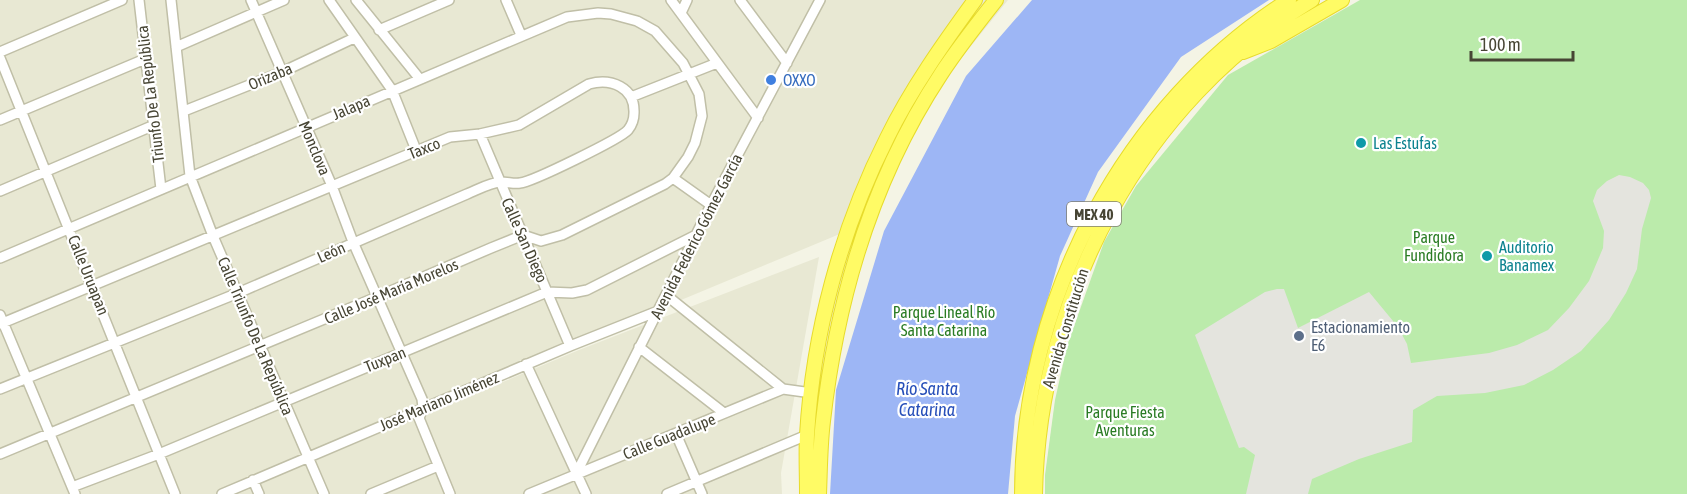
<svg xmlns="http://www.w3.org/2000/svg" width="1687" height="494" viewBox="0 0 1687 494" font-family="'Asap Condensed',sans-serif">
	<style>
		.residential { fill: #e8e8d3 }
		.green { fill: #bbebab }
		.parking { fill: #e4e4de }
		.water { fill: #9db6f5 }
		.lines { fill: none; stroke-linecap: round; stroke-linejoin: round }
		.minor-casing { stroke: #c0bfa7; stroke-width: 12 }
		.highway-casing { stroke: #e7db2c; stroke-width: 16 }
		.minor { stroke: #fff; stroke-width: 9 }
		.highway { stroke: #fffb65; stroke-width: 14 }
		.shop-dot { fill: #3f7fe0; stroke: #fff; stroke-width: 2 }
		.culture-dot { fill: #0f9aa8; stroke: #fff; stroke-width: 2 }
		.service-dot { fill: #5c6f8a; stroke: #fff; stroke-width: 2 }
		.labels { text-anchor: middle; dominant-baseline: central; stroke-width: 4.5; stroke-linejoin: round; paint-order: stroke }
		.shield { fill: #fff; stroke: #7e7d71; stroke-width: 1.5 }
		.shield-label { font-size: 15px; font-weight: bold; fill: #474534 }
		.street-label { font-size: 16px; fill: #474534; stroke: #fff }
		.shop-label { font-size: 16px; fill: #366cbe; stroke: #fff; text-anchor: start }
		.culture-label { font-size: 16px; fill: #0d838f; stroke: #fff; text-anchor: start }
		.park-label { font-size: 16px; fill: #2a7c24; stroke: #fff }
		.service-label { font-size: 16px; fill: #4e5e75; stroke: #fff; text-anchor: start }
		.water-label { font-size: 18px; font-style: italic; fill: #274fb9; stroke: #fff }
	</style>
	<rect width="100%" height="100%" fill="#f4f4e5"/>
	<path class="residential" d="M0,0H1008L872,169L847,231L215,494H78L0,310Z
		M819,257L781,473L782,494H235L579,350Z
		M0,319L73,494H0Z"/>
	<path class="green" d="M1360,0H1687V494H1045V475L1055,400L1067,346L1104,242L1136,186L1228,75Z"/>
	<path class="parking" d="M1619,175L1630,177L1643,183L1649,190L1651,198L1642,229L1637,269L1626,293L1609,320L1581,351L1553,370L1524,385L1485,393L1437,396L1413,410L1412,442L1359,459L1312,479L1308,494H1246L1255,455L1244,447L1239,448L1195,335L1265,292L1277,289H1284L1298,328L1369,292L1398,327L1407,344L1411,363L1489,353L1517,345L1548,330L1569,308L1589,281L1603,248L1604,231L1593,201L1597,190L1607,181Z"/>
	<path class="water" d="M1032,0H1269L1181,57L1098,172L1060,256L1015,416L1008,494H830L836,390L884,231L966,76Z"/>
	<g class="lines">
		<defs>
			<path id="minor" d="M139,0L161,189
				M171,0L190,176L213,236L324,494
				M251,0L332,186L353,242L422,399L423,408L419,418L450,494
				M329,0L392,90L416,150
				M356,0L419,78
				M506,0L521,35
				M671,0L758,118
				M740,0L787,63
				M681,13L687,0
				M379,30L449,0
				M176,47L284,0
				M0,52L122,0
				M0,58L175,494
				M631,97L717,63
				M184,111L282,72L354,38
				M0,120L145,59
				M480,134L570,346
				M673,178L711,205
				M0,191L152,126
				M0,258L567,17L598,13L611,14L637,21L655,31L683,63L699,94L702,116L695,143L688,157L673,178L665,184L562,235L541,241L523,235L491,248L377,297L0,454
				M666,295L783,389
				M0,315L75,494
				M0,324L450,137L480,134L519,125L589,84C611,78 635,87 634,113C634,120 632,125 628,130C620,139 532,182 520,183C514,184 508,182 501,182C491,182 477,190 467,194L238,293L0,389
				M639,347L724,413
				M526,364L586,494
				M676,434L702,494
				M576,474L711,205L820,0
				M253,480L259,494
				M72,487L159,454L547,292L572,293L587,290L696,235
				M222,494L570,346L658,311
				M371,494L438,466
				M529,494L783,389L812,393
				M667,494L807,435"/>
			<path id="highway" d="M1243,52L1271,41L1342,0
				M807,494C807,474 806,454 807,435C813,333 841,229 887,138C911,89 943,44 975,0
				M819,494C820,470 820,445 823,421C837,298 873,177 941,74C958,48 977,24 996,0
				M1022,494C1022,300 1124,105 1289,0
				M1035,494C1039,296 1141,102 1312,0"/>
		</defs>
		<use href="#minor" class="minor-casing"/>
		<use href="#highway" class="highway-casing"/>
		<use href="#minor" class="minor"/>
		<use href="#highway" class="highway"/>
	</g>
	<circle class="shop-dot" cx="771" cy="80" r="6"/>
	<g class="culture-dot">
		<circle cx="1361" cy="143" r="6"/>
		<circle cx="1487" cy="256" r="6"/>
	</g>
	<circle class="service-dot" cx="1299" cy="336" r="6"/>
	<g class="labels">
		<rect class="shield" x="1067" y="202" width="54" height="24" rx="4.5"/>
		<g class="shield-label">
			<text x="1094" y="214">MEX 40</text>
		</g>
		<g class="street-label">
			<text transform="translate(270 76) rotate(-23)">Orizaba</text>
			<text transform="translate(150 94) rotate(-97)">Triunfo De La República</text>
			<text transform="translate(351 107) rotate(-23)">Jalapa</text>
			<text transform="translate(315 148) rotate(67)">Monclova</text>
			<text transform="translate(424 148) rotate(-22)">Taxco</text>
			<text transform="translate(696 236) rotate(-63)">Avenida Federico Gómez García</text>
			<text transform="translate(525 240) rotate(66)">Calle San Diego</text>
			<text transform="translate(331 252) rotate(-24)">León</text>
			<text transform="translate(89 275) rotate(68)">Calle Uruapan</text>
			<text transform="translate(391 291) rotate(-23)">Calle José María Morelos</text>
			<text transform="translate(1065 328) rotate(-73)">Avenida Constitución</text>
			<text transform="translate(256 336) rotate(67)">Calle Triunfo De La República</text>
			<text transform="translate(385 359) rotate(-22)">Tuxpan</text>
			<text transform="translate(439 401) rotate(-23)">José Mariano Jiménez</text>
			<text transform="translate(669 436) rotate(-22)">Calle Guadalupe</text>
		</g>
		<g class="shop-label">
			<text x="783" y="80">OXXO</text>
		</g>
		<g class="culture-label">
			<text x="1373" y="143">Las Estufas</text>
			<text x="1499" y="247">Auditorio<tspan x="1499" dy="18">Banamex</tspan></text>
		</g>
		<g class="park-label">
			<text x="1434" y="237">Parque<tspan x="1434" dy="18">Fundidora</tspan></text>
			<text x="944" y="312">Parque Lineal Río<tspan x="944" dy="18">Santa Catarina</tspan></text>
			<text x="1125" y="412">Parque Fiesta<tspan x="1125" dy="18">Aventuras</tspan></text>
		</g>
		<g class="service-label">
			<text x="1311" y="327">Estacionamiento<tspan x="1311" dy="18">E6</tspan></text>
		</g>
		<g class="water-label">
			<text x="927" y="388">Río Santa<tspan x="927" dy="21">Catarina</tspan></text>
		</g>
	</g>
	<path d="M1471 51v9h102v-9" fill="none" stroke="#474534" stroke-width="3"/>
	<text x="1480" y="51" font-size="18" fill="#474534" stroke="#ffffff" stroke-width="4.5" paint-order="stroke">100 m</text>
</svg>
